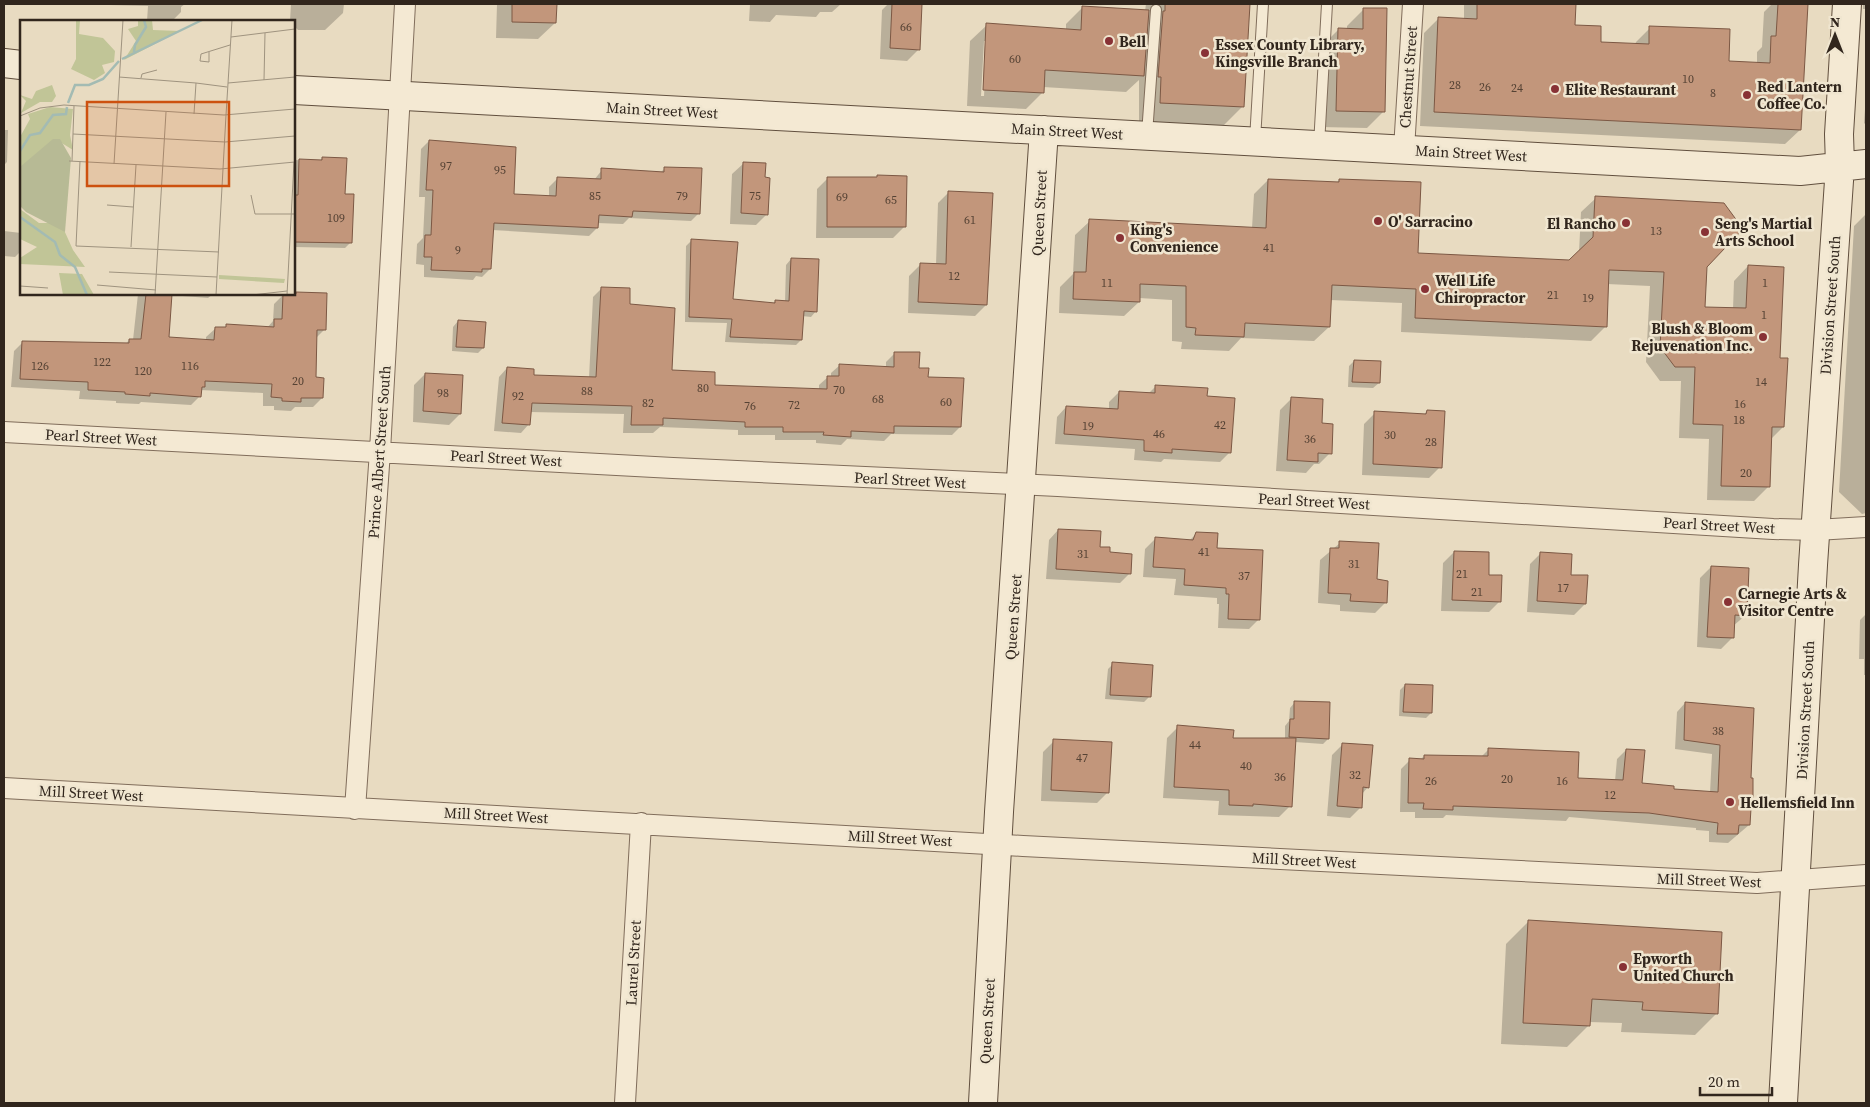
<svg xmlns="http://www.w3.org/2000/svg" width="1870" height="1107" viewBox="0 0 1870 1107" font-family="'Source Serif 4',serif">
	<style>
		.shadow { fill: #0003; fill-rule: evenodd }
		.building { fill: #c2967b; stroke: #7c5844 }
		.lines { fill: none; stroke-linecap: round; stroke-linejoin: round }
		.lane-casing { stroke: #806d5b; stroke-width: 12 }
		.street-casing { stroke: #806d5b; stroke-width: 22 }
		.secondary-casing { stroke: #614f3e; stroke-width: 30 }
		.lane { stroke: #f4e9d3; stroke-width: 10 }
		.street { stroke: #f4e9d3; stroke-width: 20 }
		.secondary { stroke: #f4e9d3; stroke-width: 28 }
		.poi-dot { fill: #883235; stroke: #f0e6d0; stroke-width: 2 }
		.labels { text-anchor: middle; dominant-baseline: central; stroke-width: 5; stroke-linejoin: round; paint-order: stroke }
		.number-label { font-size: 12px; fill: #554234 }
		.poi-label { font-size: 15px; font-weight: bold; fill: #31261d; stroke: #f0e6d0; text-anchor: start }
		.street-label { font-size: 15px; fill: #31261d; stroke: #f0e6d0 }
		.inset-river { fill: none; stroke: #a3bbb3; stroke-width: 2.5 }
		.inset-road { fill: none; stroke: #9f937f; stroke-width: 1 }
		.view { fill: #cd510f; fill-opacity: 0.15; stroke: #cd510f; stroke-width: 2.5 }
		.inset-edge { fill: none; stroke: #31261d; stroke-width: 2.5 }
	</style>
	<rect width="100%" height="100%" fill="#e8dbc1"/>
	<path class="shadow" d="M69,4H185L181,7V12L172,21H147L148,6Z
		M291,4H344L343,13L325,30H298L294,26V21H290Z
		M497,4H555V23L538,39L496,38Z
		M750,4H841L832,12H820L816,17L776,15L770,22L749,21Z
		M888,4H920L918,50L907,61L880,59L882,10Z
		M1146,4H1248L1242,107L1221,128L1139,123V80L1126,92L1043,87V92L1026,109L967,106L970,41L987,25L1066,30V24L1083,7L1145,11ZM984,41H987L984,96H981Z
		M1464,4H1574L1573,26L1599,44L1635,45L1636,42L1650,28L1727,62L1757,64V52L1762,47L1764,12L1772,4H1806L1800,130L1785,144L1420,126L1424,33L1439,18L1464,20Z
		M1863,4H1866V9H1863Z
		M1364,9L1384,111L1367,128L1320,127L1322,46L1338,30H1347V26Z
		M1866,95V125L1864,123Z
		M4,130H8L7,162L4,165Z
		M429,141L512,195L549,197V187L557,179L594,180L602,170L660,173L665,168L699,213L691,221L629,218L623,224L597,223V228L589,236L492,230L490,269L482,277L476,276L473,280L424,277V265L416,264L417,244L423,238L425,197H419L421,149Z
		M322,158L344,195L351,242L345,248L294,247V160L320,161Z
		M744,163L764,177L767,214L756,225L730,224L732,174Z
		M878,176L904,227L893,238H816L817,189L828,178H875Z
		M1268,180L1336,183L1339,180L1417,254L1570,261L1579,252L1581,212L1596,198L1706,266L1704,308L1733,309L1734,281L1748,266L1779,359L1783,427L1770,440L1768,487L1754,501L1707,500L1709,439L1679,438L1681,381H1660L1646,362L1650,286L1607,284L1605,327L1591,341L1401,332L1402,303L1330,300L1329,327L1314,341L1241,338L1229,351L1181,349L1182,342L1172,341V300L1139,298V302L1124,316L1059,313L1060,287L1073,274L1075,235L1090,221L1252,228L1254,194Z
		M949,192L986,305L975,316L908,313L909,276L920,265H936L938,203Z
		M1866,214V513L1862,514L1839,492L1854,226Z
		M4,231L21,233L20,252L15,257L4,256Z
		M691,241L731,301L773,304L775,301L785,302L786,265L791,259L816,311L811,317L802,316L801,340L796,345L725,342L727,323L685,322L686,246Z
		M601,289L628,305L671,372L713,386L819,390V385L828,377H831V373L840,365L886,367V362L894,354L927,378L960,427L952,435L891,434L884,441L847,439L841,445L816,443V440H775V435H738V430L660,427L653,433H623L624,414L530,412L529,424L521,433L494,431L499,377L507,368L533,376L589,378L593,297Z
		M138,294H213L208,298L170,295L167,339L206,341V337L216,328H224L227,326L267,328L273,321L274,304L283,295L324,330L316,338L315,379L322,398L313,407H295L291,411L274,410V406H263V393L200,390V396L191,405L141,402L139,404L116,403V401L79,399L80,391L11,387L14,351L23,342L125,345L129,340H133Z
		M458,321L483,348L478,353L452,351L453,327Z
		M1354,361L1379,383L1373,388L1348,387L1349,366Z
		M425,374L460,414L449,425L413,422L414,385Z
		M1156,386L1206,398L1230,452L1220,462L1164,459L1161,462L1134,460L1135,449L1055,444L1057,417L1066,407L1109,410V402L1119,392L1148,394Z
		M1291,399L1330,453L1319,464H1314L1306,473L1276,471L1280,410Z
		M1427,411L1440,467L1429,478L1362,475L1364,424L1375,413L1423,416Z
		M1058,530L1099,548L1130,573L1120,583L1046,579L1049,540Z
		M1197,533L1215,550L1259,619L1249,629L1218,628L1219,604H1217V598L1174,595L1176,579L1143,577L1145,549L1155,539L1189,541Z
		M1340,543L1376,581L1386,602L1375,613L1340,611V605L1318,603L1320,560Z
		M1454,552L1487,576L1500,601L1489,612L1441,611L1443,563Z
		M1541,553L1570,576L1585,604L1574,615L1527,612L1530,564Z
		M1711,567L1746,615L1733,626V637L1721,649L1697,647L1700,578Z
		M1866,614V675H1864V659H1859L1860,620Z
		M1113,664L1149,697L1144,702L1105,699L1108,669Z
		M1405,685L1431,713L1426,718L1399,716L1400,690Z
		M1295,702L1328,739L1323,744L1295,742L1290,806L1279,817L1218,815L1219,801L1163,798L1167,738L1178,727L1232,739H1285V726L1289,721L1290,708Z
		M1685,703L1752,709L1749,825L1728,843L1709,842V831L1696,830V828L1569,817L1566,821L1446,815L1443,818H1415V812H1400L1401,769L1410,760H1420L1424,756L1481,757L1489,749L1577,779L1615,781L1617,759L1626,750L1641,785L1673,790L1710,793L1712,754L1675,749L1677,712Z
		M1054,741L1108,792L1097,803L1041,801L1043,752Z
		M1343,744L1368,787L1362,794L1361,807L1350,818L1327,816L1332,755Z
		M1528,922L1717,1013L1695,1035L1621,1032L1622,1023L1589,1022V1025L1567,1047L1501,1044L1506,944Z"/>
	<path class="building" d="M512,4H557L556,23L512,22Z
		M892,4H922L920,50L890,48Z
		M1165,4H1250L1244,107L1160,103L1161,77H1158L1163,11H1165Z
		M1477,4H1576L1575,25L1601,26V42L1649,44V26L1730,29L1729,61L1770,63L1771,36H1776L1778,4H1808L1801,130L1434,112L1438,17L1477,19Z
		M1082,6L1149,10L1144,76L1045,70L1044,93L983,90L986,23L1081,30Z
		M1363,8H1387L1385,112L1336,111L1338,28L1363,29Z
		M429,140L516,147L514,194L556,196L557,177L601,179V168L664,172V167L702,168L700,214L633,211L632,217L599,215L598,228L494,223L491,269H482V272L431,270L432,257H424L425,235H431L433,190H426Z
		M322,157L347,158L345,194H354L352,243L294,242V195H298L299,159L322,160Z
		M743,162L766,163L765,177L770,178L768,215L741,213Z
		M877,175L907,176L906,227H827V177H877Z
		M1268,179L1339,182V179L1421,182L1418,253L1569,260L1593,237L1595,196L1724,203L1743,229L1707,267L1705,307L1746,308L1748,265L1784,267L1780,358H1788L1784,427H1772L1770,487L1721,486L1723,425L1693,424L1695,367H1675L1660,347L1664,272L1609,270L1607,327L1415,318L1416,289L1332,285L1330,327L1245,323L1244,337L1195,335L1196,328L1186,327V286L1140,284V302L1073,299L1074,272H1086L1089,219L1266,228Z
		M948,191L993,193L987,305L918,302L920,263L946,264Z
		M691,239L738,242L733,299L775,303V300L789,301L791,258L819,259L817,312L804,311L802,340L730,337L732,319L689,317Z
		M601,287L630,288V304L675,308L672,370L715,372V385L827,389V376H839V364L894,367V352H920L919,368H929L928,377L964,378L961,427L894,426V433L851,431V437L823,435L824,432H783V427H745V422L663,418V425H631L632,406L532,403L530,425L502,423L507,367L534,369V375L596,377Z
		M296,292L327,293L326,330H317L316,377L324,378L323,398H301V402L282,401V398L271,397L272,384L205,381V387H202L201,397L150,393V396L125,394V392L88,390V382L20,379L22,341L129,343V339H141L146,294H172L169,337L214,340L215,327H226V324L274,327V319H282L283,294H296Z
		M458,320L486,322L484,348L456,347Z
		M1354,360L1381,361L1380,383L1352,382Z
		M425,373L463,375L461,414L423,411Z
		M1155,385L1208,388L1207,396L1235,398L1231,453L1172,449V453L1144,451V440L1064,434L1066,406L1118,409L1119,391L1155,393Z
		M1291,397L1323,399L1322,423L1333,424L1332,454L1318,453V462L1287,460Z
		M1427,410L1445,411L1442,468L1373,464L1374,411L1426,414Z
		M1058,529L1101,531L1100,547H1110V552L1132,554L1131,574L1056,569Z
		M1196,532L1218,533L1217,548L1263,550L1260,620L1228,619L1229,594H1226V588L1184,585L1185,569L1153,567L1155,537L1193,540Z
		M1339,541L1379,543L1377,579L1388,581L1387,603L1350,601L1351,594L1328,593L1330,548H1339Z
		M1454,551L1489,552V575H1502L1501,602L1452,600Z
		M1540,552L1572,554L1571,575H1588L1586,604L1537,601Z
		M1711,566L1749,568L1747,616L1735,615L1734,638L1707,637Z
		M1112,662L1153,665L1151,697L1110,695Z
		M1405,684L1433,685L1432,713L1403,712Z
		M1294,701L1330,702L1329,739L1289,737L1290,719H1294Z
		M1685,702L1754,708L1751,778H1753V808H1751L1750,825H1739L1738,834H1717L1718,823L1649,813L1453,806V810L1423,809L1424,803H1408L1409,758L1424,759V755L1488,756V748L1579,752L1578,778L1623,780L1626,749L1645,750L1642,783L1674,786V789L1718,792L1720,745L1684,740Z
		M1177,725L1234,730L1233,738H1296L1292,807L1253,804V806L1229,805V790L1174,787Z
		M1053,739L1112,742L1109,793L1051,790Z
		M1342,743L1373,745L1369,788L1363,787L1362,808L1337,806Z
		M1528,920L1722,932L1718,1014L1642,1010L1643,1002L1592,999L1590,1026L1523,1023Z"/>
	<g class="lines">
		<defs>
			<path id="lane" d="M1147,134L1156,10
				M1255,140L1263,4
				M1319,145L1327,4"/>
			<path id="street" d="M1404,149L1413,4
				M4,432L673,468L1058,486L1773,529L1816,530L1866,527
				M4,788L1023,846L1757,883L1866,875
				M355,809L380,451L405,4
				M625,1103L641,823"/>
			<path id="secondary" d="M4,63L21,65
				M294,90L1800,171L1866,164
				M983,1103L999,812L1044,130
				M1783,1103L1813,565L1840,166L1839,134L1847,4"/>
		</defs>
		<use href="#lane" class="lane-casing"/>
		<use href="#street" class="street-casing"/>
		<use href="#secondary" class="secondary-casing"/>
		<use href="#lane" class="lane"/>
		<use href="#street" class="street"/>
		<use href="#secondary" class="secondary"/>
	</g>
	<g class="poi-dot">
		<circle cx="1109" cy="41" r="5"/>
		<circle cx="1205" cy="53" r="5"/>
		<circle cx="1555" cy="89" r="5"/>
		<circle cx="1747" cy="95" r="5"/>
		<circle cx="1378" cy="221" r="5"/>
		<circle cx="1626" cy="223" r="5"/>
		<circle cx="1705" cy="232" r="5"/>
		<circle cx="1120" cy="238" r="5"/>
		<circle cx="1425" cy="289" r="5"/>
		<circle cx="1763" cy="337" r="5"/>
		<circle cx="1728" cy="602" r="5"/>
		<circle cx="1730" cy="802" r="5"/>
		<circle cx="1623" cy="967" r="5"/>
	</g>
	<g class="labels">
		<g class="number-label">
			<text x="906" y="27">66</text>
			<text x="1015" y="59">60</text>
			<text x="1688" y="79">10</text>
			<text x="1455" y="85">28</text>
			<text x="1485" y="87">26</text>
			<text x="1517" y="88">24</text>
			<text x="1713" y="93">8</text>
			<text x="446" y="166">97</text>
			<text x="500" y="170">95</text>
			<text x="595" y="196">85</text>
			<text x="682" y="196">79</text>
			<text x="755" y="196">75</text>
			<text x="842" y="197">69</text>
			<text x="891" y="200">65</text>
			<text x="336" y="218">109</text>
			<text x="970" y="220">61</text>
			<text x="1656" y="231">13</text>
			<text x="1269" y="248">41</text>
			<text x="458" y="250">9</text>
			<text x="954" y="276">12</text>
			<text x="1107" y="283">11</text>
			<text x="1765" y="283">1</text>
			<text x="1553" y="295">21</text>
			<text x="1588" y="298">19</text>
			<text x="1764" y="315">1</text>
			<text x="102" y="362">122</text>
			<text x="40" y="366">126</text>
			<text x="190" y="366">116</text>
			<text x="143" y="371">120</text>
			<text x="298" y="381">20</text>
			<text x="1761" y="382">14</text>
			<text x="703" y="388">80</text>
			<text x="839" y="390">70</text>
			<text x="587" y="391">88</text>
			<text x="443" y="393">98</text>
			<text x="518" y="396">92</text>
			<text x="878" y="399">68</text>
			<text x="946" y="402">60</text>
			<text x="648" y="403">82</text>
			<text x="1740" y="404">16</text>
			<text x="794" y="405">72</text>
			<text x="750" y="406">76</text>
			<text x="1739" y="420">18</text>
			<text x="1220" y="425">42</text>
			<text x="1088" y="426">19</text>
			<text x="1159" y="434">46</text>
			<text x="1390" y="435">30</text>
			<text x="1310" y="439">36</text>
			<text x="1431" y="442">28</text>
			<text x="1746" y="473">20</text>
			<text x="1204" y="552">41</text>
			<text x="1083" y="554">31</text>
			<text x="1354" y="564">31</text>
			<text x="1462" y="574">21</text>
			<text x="1244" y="576">37</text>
			<text x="1563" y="588">17</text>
			<text x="1477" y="592">21</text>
			<text x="1718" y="731">38</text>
			<text x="1195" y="745">44</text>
			<text x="1082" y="758">47</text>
			<text x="1246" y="766">40</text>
			<text x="1355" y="775">32</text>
			<text x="1280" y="777">36</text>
			<text x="1507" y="779">20</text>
			<text x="1431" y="781">26</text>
			<text x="1562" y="781">16</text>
			<text x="1610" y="795">12</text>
		</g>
		<g class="poi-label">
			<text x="1119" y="41">Bell</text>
			<text x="1215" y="44">Essex County Library,<tspan x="1215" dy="17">Kingsville Branch</tspan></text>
			<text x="1757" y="86">Red Lantern<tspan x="1757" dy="17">Coffee Co.</tspan></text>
			<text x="1565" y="89">Elite Restaurant</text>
			<text x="1388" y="221">O' Sarracino</text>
			<text x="1616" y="223" text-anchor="end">El Rancho</text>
			<text x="1715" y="223">Seng's Martial<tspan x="1715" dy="17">Arts School</tspan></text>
			<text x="1130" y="229">King's<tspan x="1130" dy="17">Convenience</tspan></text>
			<text x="1435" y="280">Well Life<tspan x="1435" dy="17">Chiropractor</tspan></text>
			<text x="1753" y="328" text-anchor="end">Blush &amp; Bloom<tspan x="1753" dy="17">Rejuvenation Inc.</tspan></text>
			<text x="1738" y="593">Carnegie Arts &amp;<tspan x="1738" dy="17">Visitor Centre</tspan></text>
			<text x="1740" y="802">Hellemsfield Inn</text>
			<text x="1633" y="958">Epworth<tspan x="1633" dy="17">United Church</tspan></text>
		</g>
		<g class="street-label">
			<text transform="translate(1408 77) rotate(-86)">Chestnut Street</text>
			<text transform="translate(662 110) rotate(3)">Main Street West</text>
			<text transform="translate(1067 131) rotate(3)">Main Street West</text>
			<text transform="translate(1471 153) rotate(3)">Main Street West</text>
			<text transform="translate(1039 213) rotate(-87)">Queen Street</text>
			<text transform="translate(1830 305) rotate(-86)">Division Street South</text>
			<text transform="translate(101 437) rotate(3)">Pearl Street West</text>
			<text transform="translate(379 452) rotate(-86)">Prince Albert Street South</text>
			<text transform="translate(506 458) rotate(3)">Pearl Street West</text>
			<text transform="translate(910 480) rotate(3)">Pearl Street West</text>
			<text transform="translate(1314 501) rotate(3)">Pearl Street West</text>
			<text transform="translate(1719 525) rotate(3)">Pearl Street West</text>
			<text transform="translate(1013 617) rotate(-86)">Queen Street</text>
			<text transform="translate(1805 710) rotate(-87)">Division Street South</text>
			<text transform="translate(91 793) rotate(3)">Mill Street West</text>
			<text transform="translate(496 815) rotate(3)">Mill Street West</text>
			<text transform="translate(900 838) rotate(3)">Mill Street West</text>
			<text transform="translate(1304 860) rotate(3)">Mill Street West</text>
			<text transform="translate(1709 880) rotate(2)">Mill Street West</text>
			<text transform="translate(633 963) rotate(-87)">Laurel Street</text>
			<text transform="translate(987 1021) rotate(-87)">Queen Street</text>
		</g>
	</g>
	<g transform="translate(20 20)">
		<rect width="275" height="275" fill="#e8dbc1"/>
		<path d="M56,0H60L59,14L83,18L95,31L94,42L82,45L85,53L74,60L51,49L56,39ZM118,0H132L133,10L160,11L104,40L116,21L108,9L118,6ZM32,65L36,76L32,82H20L1,93L6,81L0,75L12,79L16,71ZM30,87L53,89L50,115L53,130L40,122L0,148V117L10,99L8,94ZM0,189L19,203H32L44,210L53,230L65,247L0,244V238L17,227L0,219ZM39,253L62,254L74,275H43ZM199,255L265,259L264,263L199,259Z" fill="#c1c597"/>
		<path d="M33,119H40L51,138L45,212L6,192L0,186V147Z" fill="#b7ba95"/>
		<path class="inset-river" d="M114,32L115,25L126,7L124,0M102,39L182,0M48,83L55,65H69L83,59L99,41M0,131L10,115L20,113L33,95L46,94L47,87M0,197L35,222L40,235L55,247L67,275"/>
		<path class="inset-road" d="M211,17L275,9M189,32V42L180,41L181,34L210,25M99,57L176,63L174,94M121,58L122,54L137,50M244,60L245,13M176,63L207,67M208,63L275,57M206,95L212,0M0,96L20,88L44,85L204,95L275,89M53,114L205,122L275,116M49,141L200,149L275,142M52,141L54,86M60,141L56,226L199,232M94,144L103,0M231,175L235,194H275M87,185L113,187M111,227L116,145M89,252L197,257M77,265L136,270M0,266L28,268M135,275L146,92M196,275L206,95M232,275L267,271M267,275L274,142"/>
		<path class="view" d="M67,82H209V166H67Z"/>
		<rect width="275" height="275" class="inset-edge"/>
	</g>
	<rect width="1870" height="1107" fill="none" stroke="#31261d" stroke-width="10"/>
	<g transform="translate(1835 35)" stroke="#f0e6d0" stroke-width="4" paint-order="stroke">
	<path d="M0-4L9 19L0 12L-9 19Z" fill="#31261d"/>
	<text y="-8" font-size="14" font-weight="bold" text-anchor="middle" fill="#31261d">N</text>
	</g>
	<path d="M1700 1087v8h72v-8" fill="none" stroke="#31261d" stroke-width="2.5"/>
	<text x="1708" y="1087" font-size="15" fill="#31261d" stroke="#f0e6d0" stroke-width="4" paint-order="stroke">20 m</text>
</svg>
